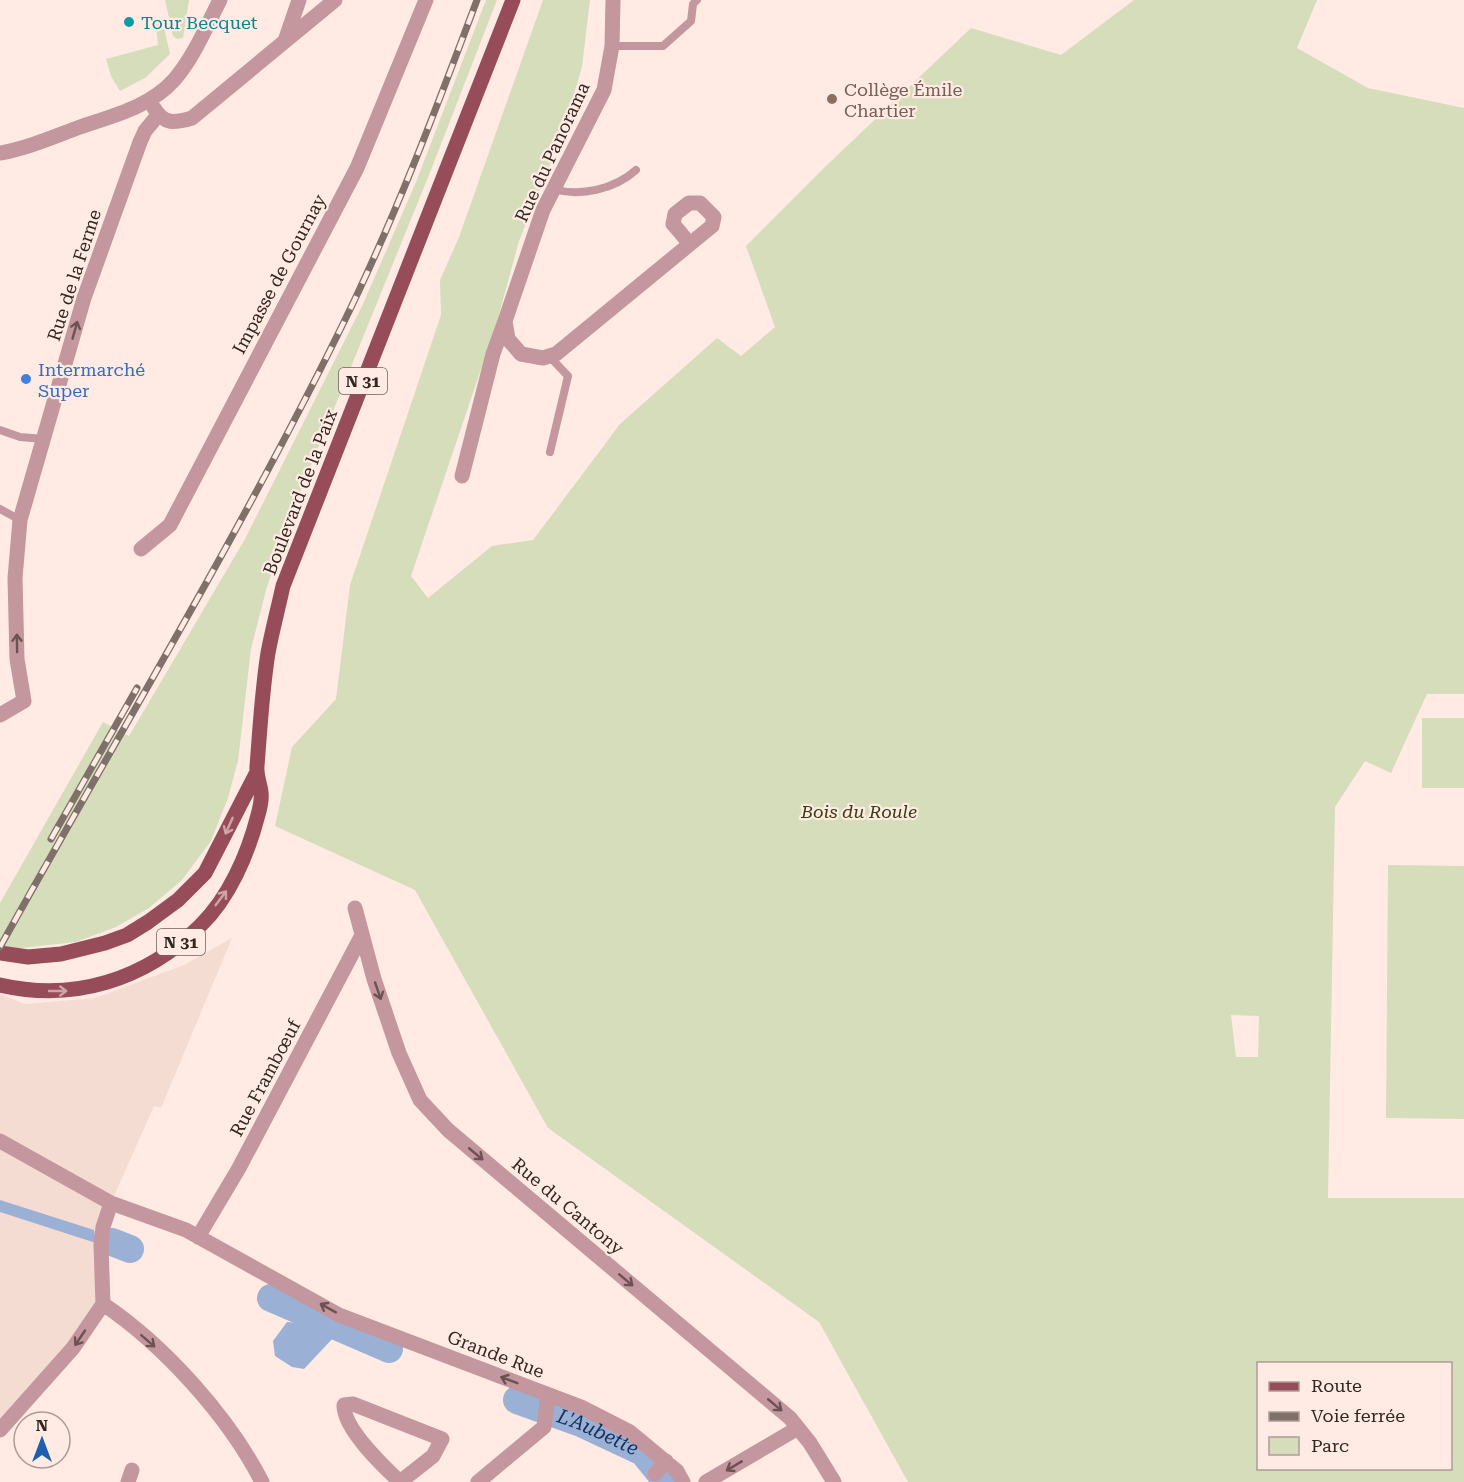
<svg xmlns="http://www.w3.org/2000/svg" width="1464" height="1482" viewBox="0 0 1464 1482" font-family="'Roboto Serif',serif">
	<style>
		.industrial { fill: #f4dcd3 }
		.green { fill: #d6ddba; fill-rule: evenodd }
		.water { fill: #9ab1d5 }
		.lines { fill: none; stroke-linecap: round; stroke-linejoin: round }
		.river { stroke: #9ab1d5; stroke-width: 28 }
		.service { stroke: #c3979d; stroke-width: 8 }
		.minor { stroke: #c3979d; stroke-width: 15 }
		.tertiary { stroke: #c3979d; stroke-width: 15 }
		.primary { stroke: #964c59; stroke-width: 15 }
		.rail-casing { stroke: #7f706a; stroke-width: 7 }
		.rail { stroke: #ffebe4; stroke-width: 4.5; stroke-dasharray: 14; stroke-linecap: butt }
		.oneway { stroke: #6c5353 }
		.oneway2 { stroke: #d0a3a5 }
		.culture-dot { fill: #0f9aa8; stroke: #ffebe4; stroke-width: 2 }
		.education-dot { fill: #8d6e63; stroke: #ffebe4; stroke-width: 2 }
		.shop-dot { fill: #3f7fe0; stroke: #ffebe4; stroke-width: 2 }
		.labels { text-anchor: middle; dominant-baseline: central; stroke-width: 4.5; stroke-linejoin: round; paint-order: stroke }
		.shield { fill: #ffebe4; stroke: #70615c; stroke-width: 1.5 }
		.shield-label { font-size: 16px; font-weight: bold; fill: #322621 }
		.culture-label { font-size: 18px; fill: #0d838f; stroke: #ffebe4; text-anchor: start }
		.education-label { font-size: 18px; fill: #785e54; stroke: #ffebe4; text-anchor: start }
		.street-label { font-size: 18px; fill: #322621; stroke: #ffebe4 }
		.shop-label { font-size: 18px; fill: #366cbe; stroke: #ffebe4; text-anchor: start }
		.park-label { font-size: 18px; font-style: italic; fill: #373d0b; stroke: #ffebe4 }
		.water-label { font-size: 20px; font-style: italic; fill: #122f5d; stroke: #ffebe4 }
	</style>
	<rect width="100%" height="100%" fill="#ffebe4"/>
	<path class="industrial" d="M232,938L161,1108L154,1106L106,1214L103,1304L0,1430V994L25,1004L95,998L184,965Z"/>
	<path class="green" d="M165,0H189L183,38L177,39L173,36Z
		M486,0H497L431,170L292,512L266,590L251,649L238,761L228,798L211,841L182,880L149,908L116,927L76,942L13,949L0,947V903L103,722L129,736L245,539L363,304L416,182Z
		M543,0H590L582,67L561,137L519,241L497,322L411,576L428,598L492,546L533,540L620,424L717,338L741,356L775,327L746,246L826,166L971,28L1061,55L1134,0H1317L1297,48L1368,88L1464,108V694H1427L1391,773L1365,761L1335,807L1328,1198H1464V1482H908L819,1322L548,1128L415,890L275,826L292,747L336,699L350,585L441,315L440,280L459,237ZM1231,1015L1259,1016L1258,1057H1236ZM1258,1364H1450V1468H1258Z
		M163,23L170,54L145,78L120,91L111,76L106,59L158,45L156,24Z
		M1422,718H1464V788H1422Z
		M1388,865L1464,866V1119L1386,1118Z"/>
	<path class="water" d="M0,1200L94,1230L96,1243L0,1212Z
		M287,1322L301,1323L334,1337L304,1369L292,1367L275,1356L273,1341Z"/>
	<g class="lines">
		<g class="river">
			<path d="M112,1242L130,1249"/>
			<path d="M271,1298L389,1349"/>
			<path id="s1" d="M517,1400L581,1423L643,1452L667,1482"/>
		</g>
		<path class="service" d="M612,46H663L691,21L693,4L697,0
			M553,189C581,197 615,189 636,170
			M549,356L568,376L550,452
			M0,430L20,437L44,439
			M0,509L20,520"/>
		<path class="minor" d="M613,0L612,46L604,90L543,210L505,321L508,339L521,354L543,358L556,354L690,244L712,226L714,217L700,203H689L675,214L673,224L690,244
			M285,41L299,0
			M154,108C164,125 175,123 192,118L335,0
			M462,476L493,354L505,321
			M141,549L170,525L357,168L426,0
			M0,715L24,701L17,659L15,578L20,520L84,298L140,142L145,131L158,115
			M355,908L374,979L399,1053L420,1100L448,1130L790,1418L810,1443L834,1482
			M0,1141L111,1203L186,1230L339,1315L581,1407L630,1432L677,1471L683,1482
			M198,1237L239,1168L362,935
			M103,1304C164,1345 229,1417 262,1482
			M0,1430L73,1348L103,1304L101,1245L103,1227L111,1203
			M655,1474L666,1461
			M128,1482L132,1470
			M400,1482C383,1466 343,1428 344,1405L353,1404L442,1439L433,1456L400,1482
			M478,1482L544,1427L547,1403L546,1394
			M706,1482L798,1428"/>
		<path class="tertiary" d="M0,153C28,148 53,137 80,127C112,116 150,107 174,80C194,57 206,27 220,0"/>
		<path class="primary" d="M0,953L28,957L61,954L105,943L127,935L148,922L178,900L205,873L256,774
			M0,985C74,1002 145,980 200,926C229,898 248,854 258,815C260,808 262,799 261,792C260,783 256,776 257,766C260,729 262,690 268,653C272,631 278,609 283,586L513,0"/>
		<defs>
			<path id="rail" d="M51,839L137,688
				M0,947C114,742 236,541 340,330C393,223 435,112 477,0"/>
		</defs>
		<use href="#rail" class="rail-casing"/>
		<use href="#rail" class="rail"/>
	</g>
	<defs><path id="oneway-shaft" d="M-6 0H5M1.5-3L5.5 0L1.5 3" fill="none" stroke-width="1.6" stroke-linecap="round" stroke-linejoin="round" transform="scale(1.5)"/></defs>
	<g class="oneway">
		<use href="#oneway-shaft" transform="translate(75 330) rotate(-74)"/>
		<use href="#oneway-shaft" transform="translate(17 643) rotate(-91)"/>
		<use href="#oneway-shaft" transform="translate(378 991) rotate(71)"/>
		<use href="#oneway-shaft" transform="translate(476 1154) rotate(40)"/>
		<use href="#oneway-shaft" transform="translate(626 1280) rotate(40)"/>
		<use href="#oneway-shaft" transform="translate(328 1308) rotate(-151)"/>
		<use href="#oneway-shaft" transform="translate(80 1338) rotate(124)"/>
		<use href="#oneway-shaft" transform="translate(148 1341) rotate(41)"/>
		<use href="#oneway-shaft" transform="translate(509 1380) rotate(-159)"/>
		<use href="#oneway-shaft" transform="translate(775 1405) rotate(40)"/>
		<use href="#oneway-shaft" transform="translate(734 1466) rotate(149)"/>
	</g>
	<g class="oneway2">
		<use href="#oneway-shaft" transform="translate(229 826) rotate(114)"/>
		<use href="#oneway-shaft" transform="translate(221 898) rotate(-53)"/>
		<use href="#oneway-shaft" transform="translate(58 991)"/>
	</g>
	<circle class="culture-dot" cx="129" cy="22" r="6"/>
	<circle class="education-dot" cx="832" cy="99" r="6"/>
	<circle class="shop-dot" cx="26" cy="379" r="6"/>
	<g class="labels">
		<g class="shield">
			<rect x="339" y="368" width="48" height="26" rx="4.5"/>
			<rect x="157" y="929" width="48" height="26" rx="4.5"/>
		</g>
		<g class="shield-label">
			<text x="363" y="381">N 31</text>
			<text x="181" y="942">N 31</text>
		</g>
		<g class="culture-label">
			<text x="141" y="22">Tour Becquet</text>
		</g>
		<g class="education-label">
			<text x="844" y="89">Collège Émile<tspan x="844" dy="21">Chartier</tspan></text>
		</g>
		<g class="street-label">
			<text transform="translate(552 152) rotate(-65)">Rue du Panorama</text>
			<text transform="translate(279 274) rotate(-62)">Impasse de Gournay</text>
			<text transform="translate(74 275) rotate(-72)">Rue de la Ferme</text>
			<text transform="translate(300 492) rotate(-69)">Boulevard de la Paix</text>
			<text transform="translate(265 1078) rotate(-62)">Rue Frambœuf</text>
			<text transform="translate(568 1206) rotate(40)">Rue du Cantony</text>
			<text transform="translate(496 1354) rotate(21)">Grande Rue</text>
		</g>
		<g class="shop-label">
			<text x="38" y="369">Intermarché<tspan x="38" dy="21">Super</tspan></text>
		</g>
		<g class="park-label">
			<text x="859" y="811">Bois du Roule</text>
		</g>
		<g class="water-label">
			<text stroke="none"><textPath href="#s1" startOffset="87">L'Aubette</textPath></text>
		</g>
	</g>
	<rect x="1257" y="1362" width="195" height="108" fill="#ffebe4" stroke="#ad9c96" stroke-width="1.5"/>
	<rect x="1269" y="1382" width="30" height="9" fill="#964c59" stroke="#ad9c96" stroke-width="1.5"/>
	<text x="1311" y="1392" font-size="18" fill="#322621">Route</text>
	<rect x="1269" y="1412" width="30" height="9" fill="#7f706a" stroke="#ad9c96" stroke-width="1.5"/>
	<text x="1311" y="1422" font-size="18" fill="#322621">Voie ferrée</text>
	<rect x="1269" y="1437" width="30" height="18" fill="#d6ddba" stroke="#ad9c96" stroke-width="1.5"/>
	<text x="1311" y="1452" font-size="18" fill="#322621">Parc</text>
	<g transform="translate(42 1440)"><circle r="28" fill="#ffebe4" stroke="#ad9c96" stroke-width="1.5"/>
	<path d="M0-4.5L10 22L0 15L-10 22Z" fill="#1f5dae"/>
	<text y="-9" font-size="16" font-weight="bold" text-anchor="middle" fill="#322621">N</text>
	</g>
</svg>
